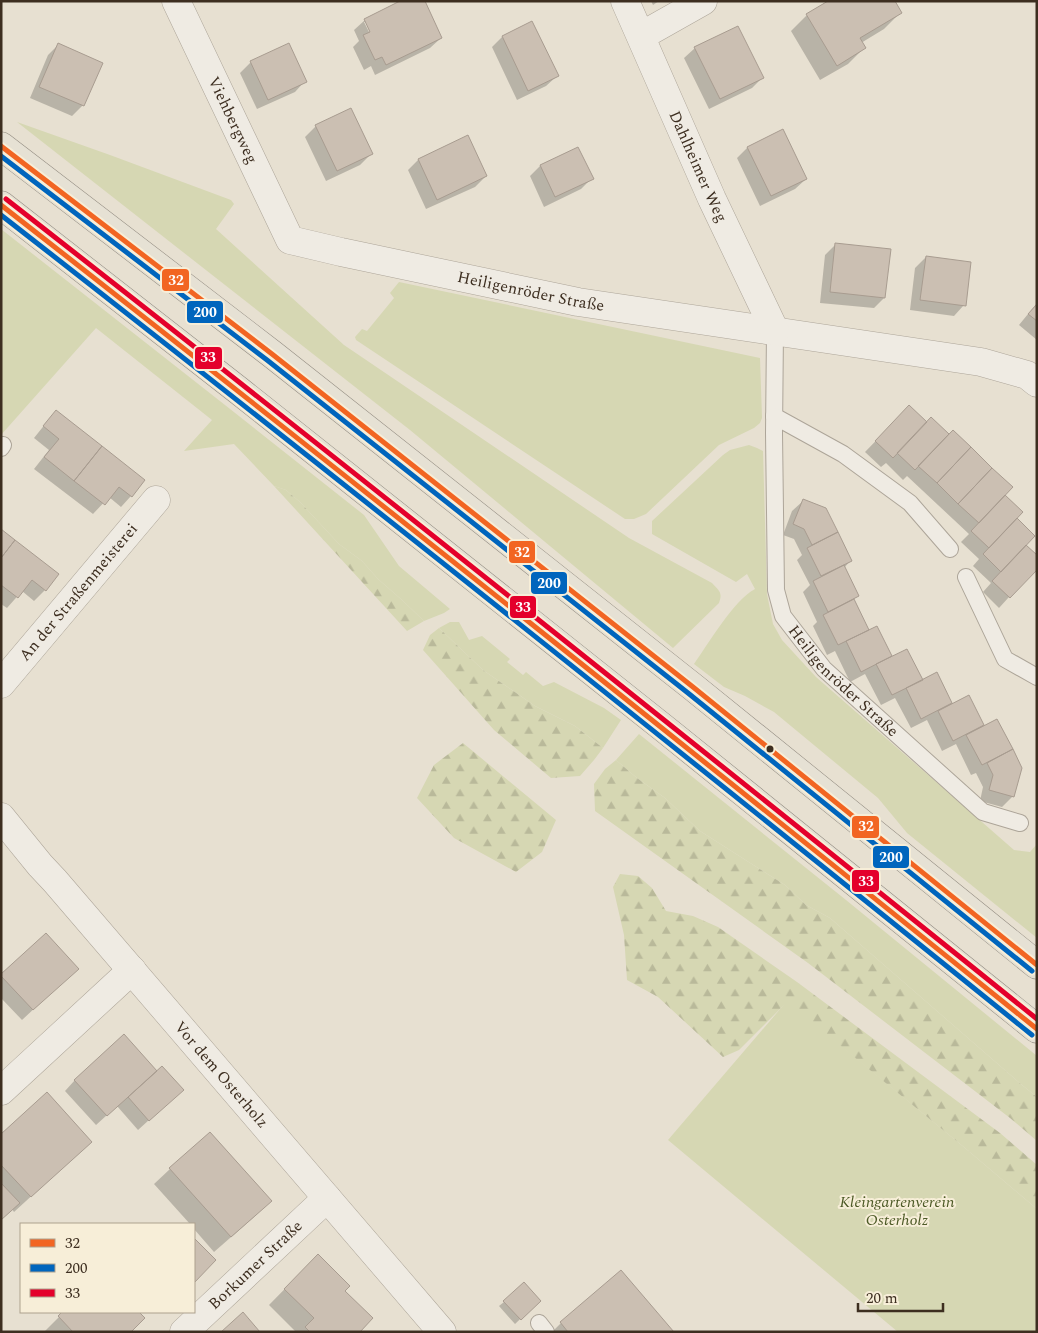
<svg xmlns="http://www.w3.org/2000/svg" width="1038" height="1333" viewBox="0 0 1038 1333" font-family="Spectral,serif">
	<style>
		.green { fill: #d6d7b3 }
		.forest { fill: url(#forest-firs) }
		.shadow { fill: #0003; fill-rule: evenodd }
		.building { fill: #cbbfb2; stroke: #a89c90 }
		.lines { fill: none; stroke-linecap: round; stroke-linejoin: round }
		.service-casing { stroke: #ada599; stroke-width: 18 }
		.minor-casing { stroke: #ada599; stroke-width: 29 }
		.primary-casing { stroke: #928b80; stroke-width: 29 }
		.service { stroke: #efebe3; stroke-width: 16 }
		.minor { stroke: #efebe3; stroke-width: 28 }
		.primary { stroke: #e6e1d4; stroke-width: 28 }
		.bus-1-casing { stroke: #f7eed8; stroke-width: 9 }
		.bus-2-casing { stroke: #f7eed8; stroke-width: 9 }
		.bus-3-casing { stroke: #f7eed8; stroke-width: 9 }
		.bus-1 { stroke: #f26522; stroke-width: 5 }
		.bus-2 { stroke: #0065bd; stroke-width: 5 }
		.bus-3 { stroke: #e4002b; stroke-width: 5 }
		.bus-dot { fill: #3d2e20; stroke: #f7eed8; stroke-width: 2 }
		.labels { text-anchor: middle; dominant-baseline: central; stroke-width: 4; stroke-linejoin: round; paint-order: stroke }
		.street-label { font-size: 16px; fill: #3d2e20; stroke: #f7eed8 }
		.park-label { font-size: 16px; font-style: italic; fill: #4d5a26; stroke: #f7eed8 }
		.line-badge { stroke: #f7eed8; stroke-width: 2 }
		.badge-label { font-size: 14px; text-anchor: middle; font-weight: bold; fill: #fff }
	</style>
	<defs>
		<pattern id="forest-firs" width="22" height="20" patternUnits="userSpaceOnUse" patternTransform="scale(1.25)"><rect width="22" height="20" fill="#d6d7b3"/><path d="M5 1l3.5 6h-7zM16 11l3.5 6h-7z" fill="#b9b99a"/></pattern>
	</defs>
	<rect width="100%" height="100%" fill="#e7e0d1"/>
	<path class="green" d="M17,122L110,155L231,200L234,204L216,229L344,345L629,538L712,583C719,591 723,592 719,603L673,648L410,430Z
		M1,229L225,405L364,515L399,566L450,609L444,613L424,621L402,600L378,579L362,561L339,544L300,502L286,490L274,486L234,444L184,451L212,420L96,328L1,435Z
		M399,282L760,358L762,418L760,423L754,428L719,445L646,514L634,519H625L356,340L355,337L362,329L367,331L394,298L390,293Z
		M749,445L757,448L763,451L767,594L773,624L782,640L816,677L1014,850L1030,852L1037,844V938L907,833L878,798L774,712L745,696L724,687L694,664C709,643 733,601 755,589L747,574L736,582L652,534V521L723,455L730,450Z
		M450,622H459L469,640L482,636L510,659L507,662L523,675L526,672L543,686L554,682L604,708L621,720L603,748L575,726L535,706L483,670L439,628Z
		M639,734L846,900L1037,1056V1097L1022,1085L830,918L806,905L785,885L700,831L665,798L637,778L616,760Z
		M787,1001L965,1148L1037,1209V1332H898L668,1140Z"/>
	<path class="forest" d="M274,486L286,490L300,502L339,544L362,561L378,579L402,600L424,621L407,631Z
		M439,628L483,670L535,706L575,726L603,748L594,760L580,776L551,778L494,730L423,650L430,635Z
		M463,743L556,820L542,852L516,872L454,838L417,798L434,765Z
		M616,760L637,778L665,798L700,831L785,885L806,905L830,918L1022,1085L1037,1097V1141L1010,1118L808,963L595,811L594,784L605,769Z
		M620,874L638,876L652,888L666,911L693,916L718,927L797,982L1000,1133L1037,1165V1209L965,1148L787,1002L739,1050L723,1057L658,997L627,980L624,935L613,887Z"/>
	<path class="shadow" d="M651,1H659L653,5Z
		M831,1L900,13L884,29L861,43L864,48L848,64L820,80L791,31L807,15Z
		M365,20L441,38L430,48L375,75L371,66L364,70L353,47L359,41L354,30ZM364,22H367L372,38Z
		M502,37L557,76L546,86L517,100L492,47Z
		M59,44L83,105L72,116L30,98L48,55Z
		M695,48L763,77L752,88L709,109L684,58Z
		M251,62L305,81L295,92L257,109L240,73Z
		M316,126L371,154L360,165L326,181L305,137Z
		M782,131L806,179L795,189L760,206L737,158L747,148Z
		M418,160L486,176L475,187L426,209L408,170Z
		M540,166L592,178L581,189L544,207L530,176Z
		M836,244L884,298L874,308L820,303L825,255Z
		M926,257L964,305L954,316L910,310L915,268Z
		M1037,303V340L1019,325Z
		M56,412L131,496L121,507L109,497L93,514L34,469L49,450L34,438L46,423Z
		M899,417L927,423L931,419L949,436L1003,495L1015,518L1024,545L1009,597L999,608L983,592L991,583L973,566L979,559L961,542L969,534L907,476L903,480L886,463L881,467L865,452Z
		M803,501L825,509L851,560L844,568L858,595L853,600L868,632L876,627L892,658L922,681L936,674L952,705L968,697L984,727L997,721L1021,768L1013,796L1002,807L980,801L983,787L976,773L971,775L956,744L942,751L927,720L911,728L895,698L881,705L865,674L850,682L835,651L827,655L813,626L817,622L803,592L810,585L797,560L802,555L794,539L783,535L792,511Z
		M1,530L45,590L34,601L22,591L7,608L1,604Z
		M1,976L66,979L22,1020L1,998Z
		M75,1080L171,1100L138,1130L117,1106L96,1125L65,1091Z
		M1,1136L74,1157L14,1212L12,1209L1,1220Z
		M170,1169L270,1201L254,1217L214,1252L194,1229V1224H190L154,1184Z
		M318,1255L343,1291L358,1332H296L269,1305Z
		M621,1272L672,1332H552L561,1323Z
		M539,1301L515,1324L499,1306L504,1302Z
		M64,1312H137L143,1318L130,1332H44Z"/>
	<path class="building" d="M400,1H425L442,38L386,65L382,57L375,60L363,35L370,32L364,19Z
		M828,1H895L902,13L860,38L866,48L837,66L806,14Z
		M532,21L559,76L528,91L502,36Z
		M738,26L764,78L720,99L694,47Z
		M58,43L103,63L84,106L39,87Z
		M289,43L307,82L268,100L250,61Z
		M351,108L373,154L337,171L315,125Z
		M783,129L807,179L771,196L747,147Z
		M468,135L487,176L437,200L418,159Z
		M578,147L594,179L555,197L540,165Z
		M835,243L891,249L885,298L830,292Z
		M926,256L971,262L966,306L920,300Z
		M1037,304V321L1028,314Z
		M909,405L927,422L893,458L875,441Z
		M56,410L102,446L74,481L44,457L59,439L43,426Z
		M931,417L949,434L915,470L897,453Z
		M953,430L971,447L937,483L918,466Z
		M102,446L145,480L132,497L119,487L105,505L74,481Z
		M971,447L992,468L958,504L937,483Z
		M992,468L1013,487L979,523L958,504Z
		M1005,495L1023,512L989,548L971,531Z
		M803,499L826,508L838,532L812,545L804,529L793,524Z
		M1017,518L1035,536L1001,572L983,554Z
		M1,529L15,540L1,558Z
		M838,532L852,561L821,576L807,548Z
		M15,540L59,574L46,591L32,580L18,598L1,585V558Z
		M1026,545L1037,555V570L1010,598L992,581Z
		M844,565L859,596L828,612L813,581Z
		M854,599L869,630L838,645L823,615Z
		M877,626L892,656L861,672L846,641Z
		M907,649L923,680L892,695L876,664Z
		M937,672L952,703L921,719L906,688Z
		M969,695L984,725L953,741L938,711Z
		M997,719L1013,749L982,765L966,735Z
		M1013,749L1022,768L1014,797L989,790L993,775L987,763Z
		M46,933L79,969L33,1010L1,976V974Z
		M124,1034L157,1071L107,1116L74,1080Z
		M162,1066L184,1090L149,1121L128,1097Z
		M47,1092L92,1142L31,1197L1,1165V1134Z
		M210,1132L272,1201L231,1237L169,1168Z
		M1,1183L20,1203L1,1220Z
		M194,1238L216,1260L194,1283Z
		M318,1254L350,1286L345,1291L373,1318L360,1332H310L305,1327L314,1318L284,1289Z
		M621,1270L674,1332H568L560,1322Z
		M524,1282L541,1301L521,1320L503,1301Z
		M62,1312H139L145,1318L131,1332H73L58,1316Z
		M243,1312L260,1332H221Z"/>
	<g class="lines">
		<defs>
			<g id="service">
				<path id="s1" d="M775,331L774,433L776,590L783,616L824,669L983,812L1020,823"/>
				<path d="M774,416L843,454L910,503L950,549"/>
				<path d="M1,448L3,445"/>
				<path d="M966,577L1005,659L1037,677"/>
				<path d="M539,1323L546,1332"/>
			</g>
			<g id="minor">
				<path id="s2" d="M176,1L290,240L341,252L578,302L981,362L1027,375L1037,383"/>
				<path id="s3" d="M625,1L712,199L775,331"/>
				<path d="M641,36L703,1"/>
				<path id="s4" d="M1,684L156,500"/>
				<path id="s5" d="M1,817L40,865L55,881L442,1332"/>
				<path d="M1,1091L132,970"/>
				<path id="s6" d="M184,1332L327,1198"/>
			</g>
			<path id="primary" d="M1,146L272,354L693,687L1037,965
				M1,205L238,390L666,730L1037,1029"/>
		</defs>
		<use href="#service" class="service-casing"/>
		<use href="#minor" class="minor-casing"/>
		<use href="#primary" class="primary-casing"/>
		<use href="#service" class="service"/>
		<use href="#minor" class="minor"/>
		<use href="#primary" class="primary"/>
		<defs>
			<path id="bus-1" d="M1,146L272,354L693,687L1037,965
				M1,205C349,477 693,752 1037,1029"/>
			<path id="bus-2" d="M1,156L267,360L688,693L1032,971
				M1,215C347,485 690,759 1032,1035"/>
			<path id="bus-3" d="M6,199C352,469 695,744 1037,1019"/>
		</defs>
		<use href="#bus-1" class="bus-1-casing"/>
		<use href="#bus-2" class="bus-2-casing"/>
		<use href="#bus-3" class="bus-3-casing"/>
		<use href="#bus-1" class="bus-1"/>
		<use href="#bus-2" class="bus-2"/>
		<use href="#bus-3" class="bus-3"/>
	</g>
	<circle class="bus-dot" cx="770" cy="749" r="4.5"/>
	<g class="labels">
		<g class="street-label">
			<text stroke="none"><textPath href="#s2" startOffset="132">Viehbergweg</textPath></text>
			<text stroke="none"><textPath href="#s3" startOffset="181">Dahlheimer Weg</textPath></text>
			<text stroke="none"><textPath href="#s2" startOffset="511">Heiligenröder Straße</textPath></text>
			<text stroke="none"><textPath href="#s4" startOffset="120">An der Straßenmeisterei</textPath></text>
			<text stroke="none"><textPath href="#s1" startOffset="375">Heiligenröder Straße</textPath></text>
			<text stroke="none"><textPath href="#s5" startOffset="339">Vor dem Osterholz</textPath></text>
			<text stroke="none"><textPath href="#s6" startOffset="98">Borkumer Straße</textPath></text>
		</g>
		<g class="park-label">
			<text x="897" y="1202">Kleingartenverein<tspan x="897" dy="18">Osterholz</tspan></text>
		</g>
	</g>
	<g class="line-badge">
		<rect x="161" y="268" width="29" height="24" rx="5" fill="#f26522"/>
		<rect x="186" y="300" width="38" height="24" rx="5" fill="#0065bd"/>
		<rect x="194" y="346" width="29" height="24" rx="5" fill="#e4002b"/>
		<rect x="508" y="540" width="28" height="24" rx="5" fill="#f26522"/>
		<rect x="530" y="571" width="38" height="24" rx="5" fill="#0065bd"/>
		<rect x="509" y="595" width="28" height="24" rx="5" fill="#e4002b"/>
		<rect x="851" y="815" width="29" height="24" rx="5" fill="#f26522"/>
		<rect x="872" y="845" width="38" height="24" rx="5" fill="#0065bd"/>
		<rect x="851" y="869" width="29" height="24" rx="5" fill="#e4002b"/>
	</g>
	<g class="badge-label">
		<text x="176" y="285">32</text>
		<text x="205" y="317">200</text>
		<text x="208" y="362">33</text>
		<text x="522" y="557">32</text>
		<text x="549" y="588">200</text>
		<text x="523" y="612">33</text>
		<text x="866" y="831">32</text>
		<text x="891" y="862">200</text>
		<text x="866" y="886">33</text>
	</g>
	<rect width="1038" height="1333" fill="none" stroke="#3d2e20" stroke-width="5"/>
	<rect x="20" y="1223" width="175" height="90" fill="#f7eed8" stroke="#ada18e"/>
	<rect x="30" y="1239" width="25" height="8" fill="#f26522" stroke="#ada18e"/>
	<text x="65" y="1248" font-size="15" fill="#3d2e20">32</text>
	<rect x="30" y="1264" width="25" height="8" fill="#0065bd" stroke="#ada18e"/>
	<text x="65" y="1273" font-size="15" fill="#3d2e20">200</text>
	<rect x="30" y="1289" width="25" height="8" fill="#e4002b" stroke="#ada18e"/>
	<text x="65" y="1298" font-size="15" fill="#3d2e20">33</text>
	<path d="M858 1303v8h85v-8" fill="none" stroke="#3d2e20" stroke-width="2.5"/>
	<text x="866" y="1303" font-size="15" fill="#3d2e20" stroke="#f7eed8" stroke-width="4" paint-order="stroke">20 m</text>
</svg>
